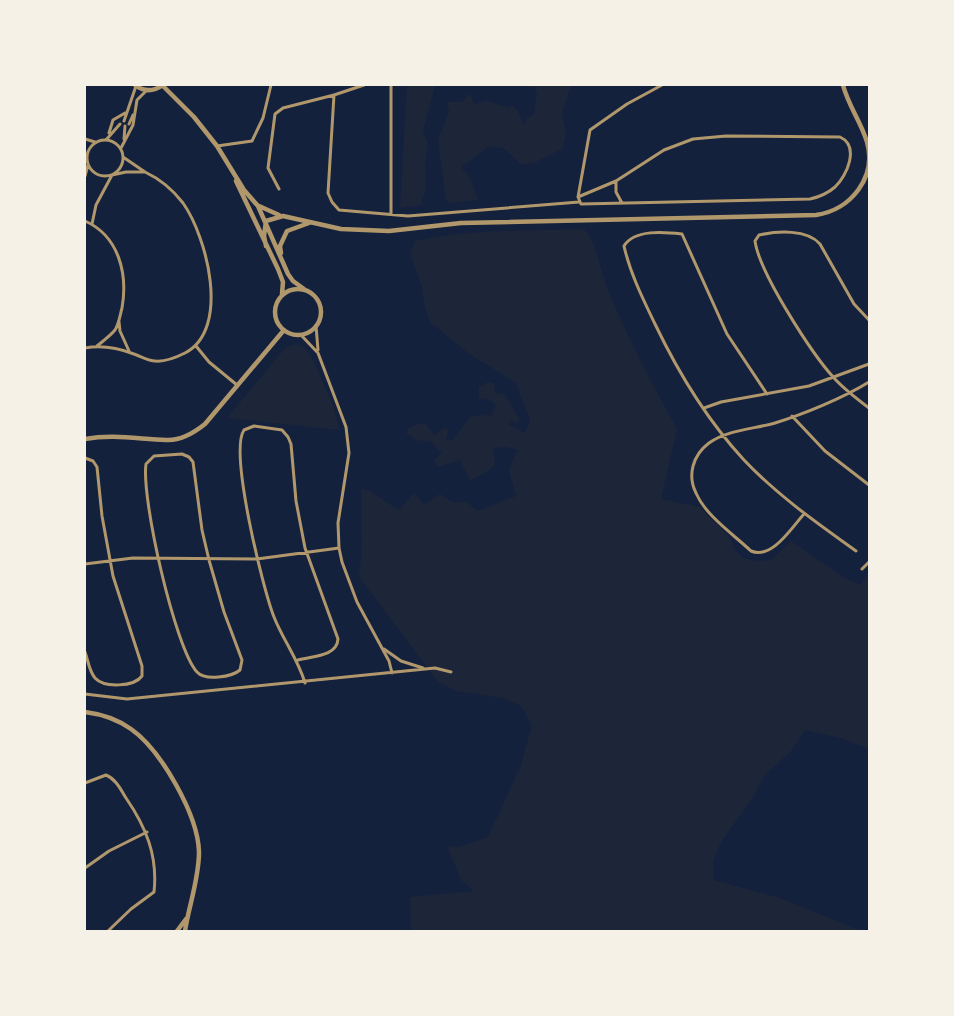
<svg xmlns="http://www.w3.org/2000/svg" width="954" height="1016" viewBox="0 0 954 1016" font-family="Overpass,sans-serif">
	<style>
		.green { fill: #1d2539 }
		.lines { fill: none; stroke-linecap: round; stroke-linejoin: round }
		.minor { stroke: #b1986c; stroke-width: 3 }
		.tertiary { stroke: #b1986c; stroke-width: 4.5 }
	</style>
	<rect width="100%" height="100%" fill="#14213d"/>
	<path class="green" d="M407,85H435L423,132L428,143L425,164L426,191L421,200L423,205L400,208Z
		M528,85H571L562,113L566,135L562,149L536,162L522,165L503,148L489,146L461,167L470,177L478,200L450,203L446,199L438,140L449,112L447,102H462L470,93L474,104L487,101L509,108L512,104L517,110L524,125L527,118L534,114L537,94L535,87H529Z
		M584,229C598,244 599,266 606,285C626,335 651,382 677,429L661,499L699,507L728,535L734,549L743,558L757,561L771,560L791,541L843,577L860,585L869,575V749L841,738L805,730L791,751L765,775L750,802L721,842L713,862L714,880L780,898L861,931H411L410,897L474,891L461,880L447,846L459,847L488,837L521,765L532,725L521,706L502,698L457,691L438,682L359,577L362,545L361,489L368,490L399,510L414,493L424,505L440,494L454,503L466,501L478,511L516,496L509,470L517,450L507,447L493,448L495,465L485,473L470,480L460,460L438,467L434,460L442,453L431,442L416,440L406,433C411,424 416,424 426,424L434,435L444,428L449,429L446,440H453L471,416L492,415L496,405L490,400L479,398V387L488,382L494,383L495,393L505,395L520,420L516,423L509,420V425L525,433L530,420L516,383L468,353L430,322L425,307L422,287L410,253L415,241C470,229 527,231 584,229Z
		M296,344L304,347L310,354L333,405L340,430L227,418L285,348Z"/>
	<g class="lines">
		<path class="minor" d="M391,85V214
			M334,95L364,85
			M124,121L136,86
			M129,124L133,115
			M109,133L113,120L125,113
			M85,139L95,142
			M124,139L125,126
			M106,140L120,124
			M87 158a18 18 0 1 1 36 0a18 18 0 1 1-36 0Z
			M217,146L252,141L263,118L271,85
			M121,148L133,125L137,100L146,91
			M85,176L88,165
			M616,181V192L622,203
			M279,189L268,168L275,114L283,108L334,95L328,193L332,202L339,210L408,216L579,202
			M578,197L616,181L664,150L693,139L726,136L840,137C860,146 847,176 835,187C827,194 819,197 810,199L581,204L578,197L590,130L627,104L662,85
			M85,221C119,236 128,274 122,308C120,315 119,324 115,330C110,336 103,341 97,346
			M92,224L96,205L112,175L126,172H145L123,157
			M869,320L854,304L820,244C807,229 778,231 759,235L755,241C759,272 812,354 834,378C844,389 857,399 869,408
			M119,322L120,331L129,351
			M316,326L318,350
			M301,335L318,353L346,427L349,453L338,523L339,548L342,562L357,602L389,661L392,673
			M196,346L209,362L237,385
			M85,348C101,345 118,348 134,354C140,356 149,361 155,361C164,362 177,357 185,353C231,329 207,237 183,203C173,190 160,179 145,172
			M767,394L727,334L682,234C665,232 634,229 624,246C630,273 643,299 655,324C678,372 707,420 744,460C777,495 817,523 856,551
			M704,408L721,402L809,386L869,364
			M792,416L825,451L869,485
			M182,454L189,457L193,462L202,530L209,560L224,612L242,660L240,670C232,677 205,681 197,672C175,648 141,498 146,464L154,456Z
			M85,458L93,461L97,467L102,516L113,576L142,666V676C134,687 104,688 95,678C89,671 88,660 85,652
			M804,514C792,527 772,560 751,551C733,534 706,516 696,493C687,475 693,455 709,443C727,430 754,429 775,423C804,414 843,398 869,382
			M85,564L133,558L257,559L339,548
			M862,569L869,562
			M384,649L401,661L423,668
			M298,660C311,656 337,657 338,639L305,548L296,501L291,444L288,437L282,430L254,426L244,430C229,452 263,589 274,617C283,640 298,659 305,683
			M85,694L127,699L435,668L451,672
			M85,783L106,775C116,779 121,790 126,798C146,827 158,856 154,892L131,909L108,931
			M85,868L109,851L147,832"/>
		<path class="tertiary" d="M135,85C144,92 153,92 163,85
			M162,85L194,117L217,146L244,190L258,206L288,274L293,281L304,289
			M236,181L278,269L283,282L282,294
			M259,206L279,215
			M266,246L264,236L266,221L283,216L341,229L389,231L461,223L816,215C851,210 877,177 867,142C861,122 848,105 843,85
			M281,253L280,246L287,231L309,223
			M275 312a23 23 0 1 1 46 0a23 23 0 1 1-46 0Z
			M85,439C113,434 138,439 166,440C180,441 195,432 205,424L284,330
			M85,712C101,714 117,719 131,729C161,750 198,815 199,852C199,879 189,905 185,931
			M177,931L186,919"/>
	</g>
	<rect width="954" height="1016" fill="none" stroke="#f6f1e7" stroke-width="172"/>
</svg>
